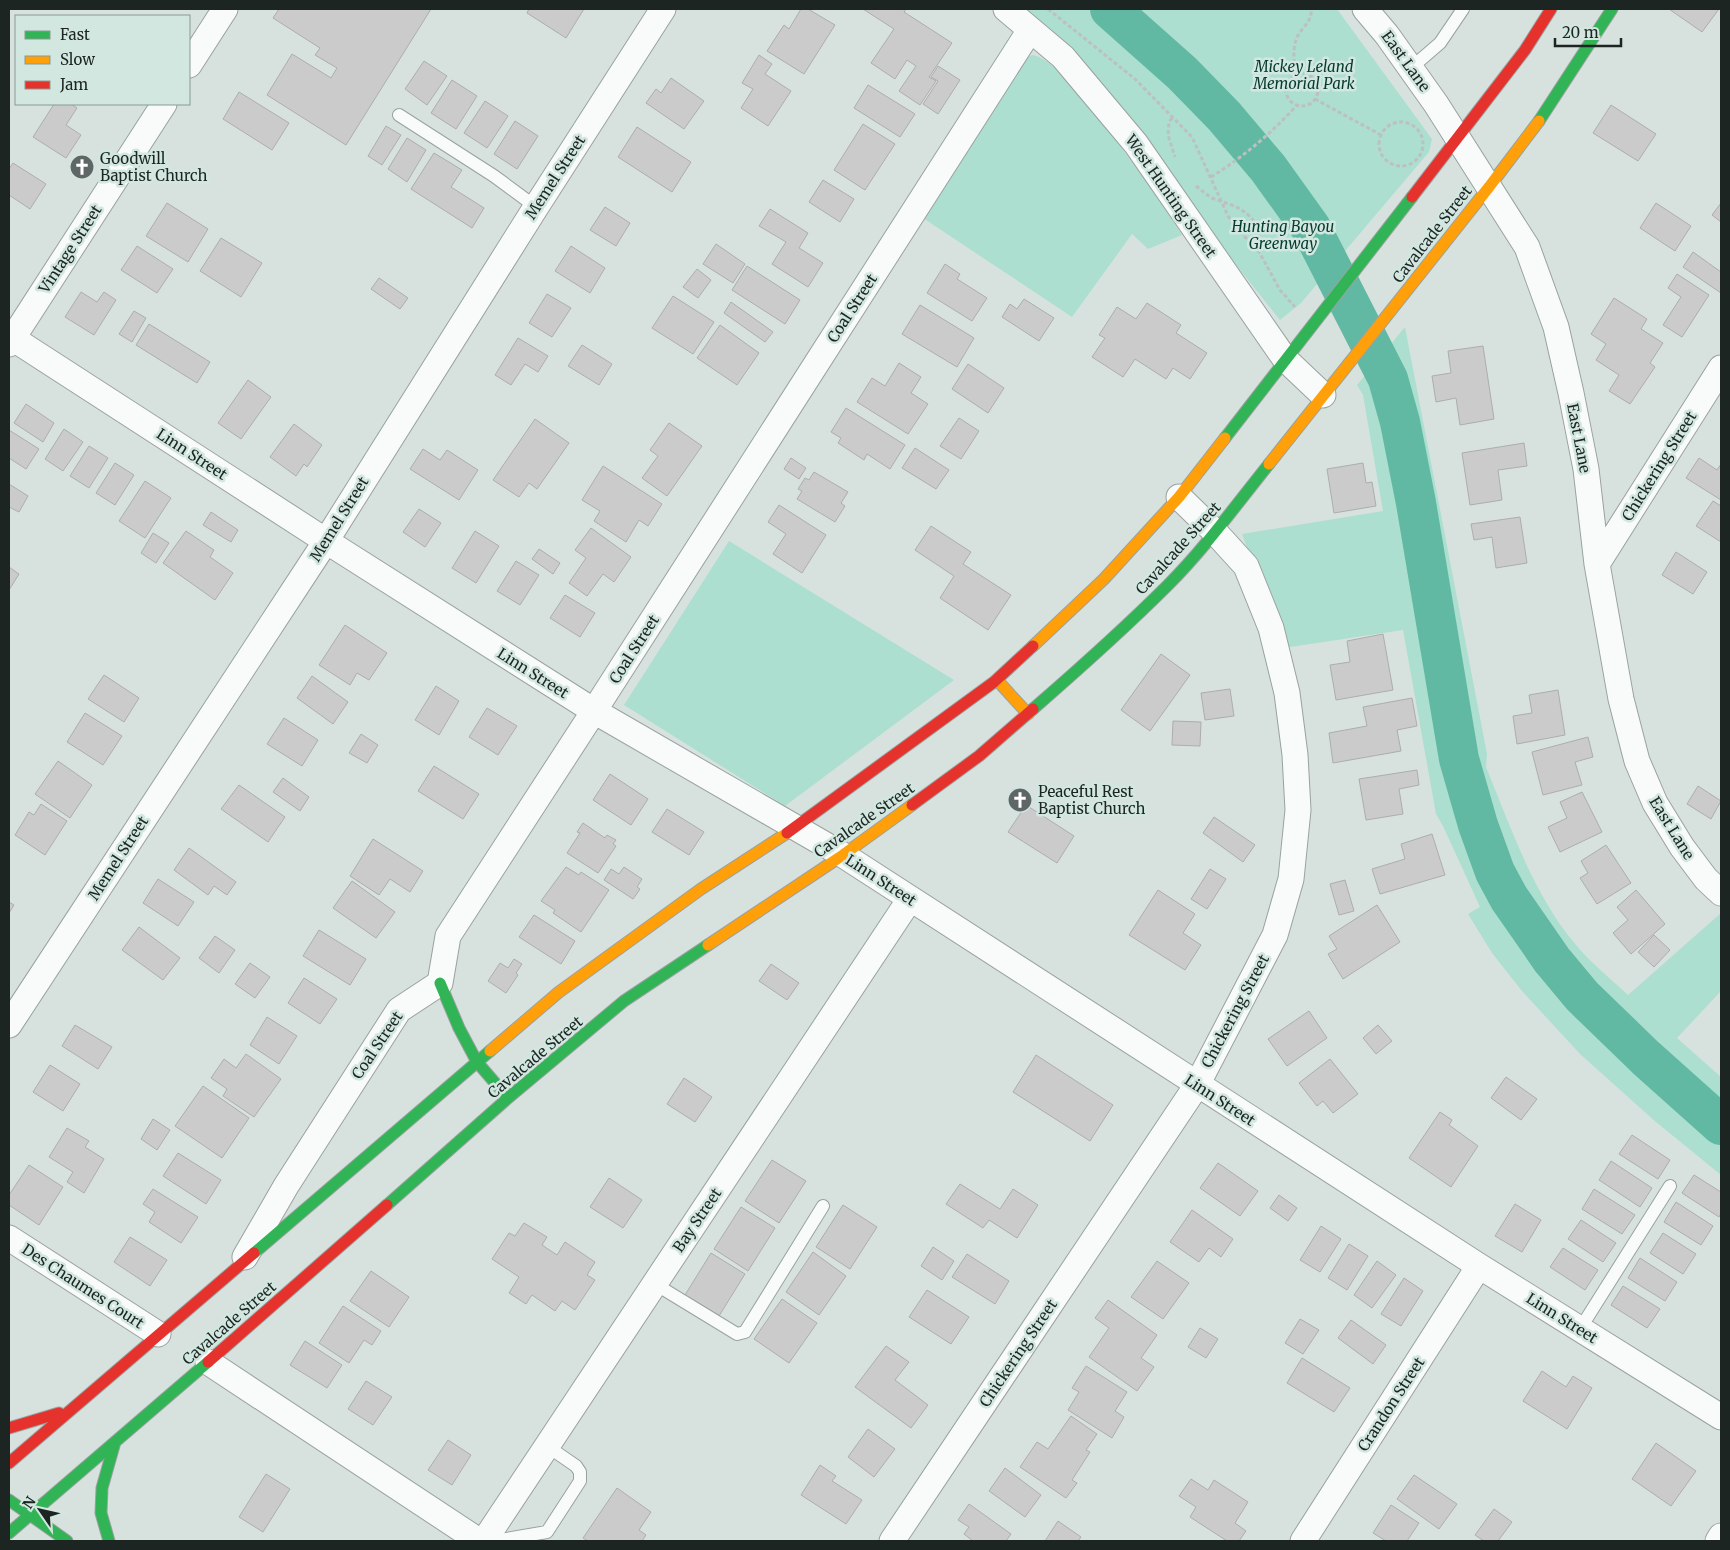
<svg xmlns="http://www.w3.org/2000/svg" width="1730" height="1550" viewBox="0 0 1730 1550" font-family="Merriweather,serif">
	<style>
		.green { fill: #acdfcf }
		.lines { fill: none; stroke-linecap: round; stroke-linejoin: round }
		.river { stroke: #62b9a3; stroke-width: 40 }
		.building { fill: #cbcbcb; stroke: #adadac }
		.lane-casing { stroke: #99a29f; stroke-width: 14 }
		.street-casing { stroke: #99a29f; stroke-width: 27 }
		.fast-casing { stroke: #99a29f; stroke-width: 13 }
		.slow-casing { stroke: #99a29f; stroke-width: 13 }
		.jam-casing { stroke: #99a29f; stroke-width: 13 }
		.path { stroke: #bcc0c0; stroke-width: 3; stroke-dasharray: 4 2.5; stroke-linecap: butt }
		.lane { stroke: #f9fbfa; stroke-width: 12 }
		.street { stroke: #f9fbfa; stroke-width: 25 }
		.fast { stroke: #30b455; stroke-width: 11 }
		.slow { stroke: #ff9f0a; stroke-width: 11 }
		.jam { stroke: #e5322d; stroke-width: 11 }
		.labels { text-anchor: middle; dominant-baseline: central; stroke-width: 5; stroke-linejoin: round; paint-order: stroke }
		.street-label { font-size: 15px; fill: #1d2523; stroke: #d2e7e0 }
		.park-label { font-size: 15px; font-style: italic; fill: #053a2d; stroke: #d2e7e0 }
		.poi-label { font-size: 15px; fill: #1d2523; stroke: #d2e7e0; text-anchor: start }
	</style>
	<rect width="100%" height="100%" fill="#d7e2df"/>
	<path class="green" d="M1021,9H1337L1432,139L1429,152L1301,303L1280,320L1198,217Z
		M1033,55C1052,60 1066,80 1079,95C1117,139 1150,186 1182,235L1148,249L1132,234L1072,317L920,216L1019,60Z
		M1405,327L1487,754L1486,767C1511,828 1533,894 1576,945C1591,963 1611,979 1628,995L1721,913V991L1677,1038L1721,1077V1175L1656,1122L1580,1054L1522,991L1492,953L1468,914L1480,907L1443,826L1436,814L1403,630L1284,648L1242,534L1383,511L1363,395L1357,385Z
		M729,541L954,680L785,806L624,705Z"/>
	<g class="lines">
		<path class="river" d="M1110,9L1182,73L1224,116L1268,168L1311,228L1388,379L1400,422L1416,503L1459,759L1478,825L1495,872L1509,898L1552,960L1582,996L1646,1058L1721,1125"/>
	</g>
	<path class="building" d="M279,9H431L346,145L267,95L292,54L331,78L337,68L315,55L320,48L273,18Z
		M529,9H584L566,38L527,13Z
		M801,9H808L835,25L804,74L767,51L784,25L789,29Z
		M863,9H906L904,12L952,43L929,77L936,81L920,105L899,91L916,66L907,60L895,79L871,63L894,29Z
		M1669,9H1719L1702,32Z
		M759,55L772,64L765,74L791,91L768,126L741,108L753,89L742,83Z
		M424,61L447,76L427,105L405,89Z
		M938,66L960,80L938,114L923,104L938,81L931,77Z
		M671,78L704,101L684,129L646,103L656,89L661,93Z
		M452,80L477,96L456,129L431,113Z
		M868,85L915,114L900,137L854,108Z
		M239,92L289,123L272,150L223,119Z
		M485,101L508,116L487,148L464,133Z
		M54,104H71L77,108L66,125L81,135L66,158L33,137Z
		M1611,105L1656,134L1638,161L1593,133Z
		M515,121L538,136L517,169L494,154Z
		M863,124L895,144L865,190L834,170Z
		M386,126L401,135L382,165L368,156Z
		M637,127L691,162L672,192L618,157Z
		M407,138L426,150L407,182L388,169Z
		M434,153L462,170L451,187L484,208L472,228L411,189Z
		M13,163L46,184L30,209L9,195V169Z
		M823,180L854,199L840,222L809,202Z
		M167,203L208,229L188,262L146,236Z
		M1656,203L1691,226L1675,251L1640,228Z
		M1721,203V222L1712,215Z
		M605,207L630,223L616,246L590,230Z
		M770,209L808,233L799,248L823,263L808,287L772,264L786,242L759,226Z
		M221,238L262,263L241,297L200,271Z
		M716,244L745,264L733,283L703,264Z
		M137,246L173,269L157,293L121,270Z
		M571,246L605,268L590,293L555,271Z
		M1693,252L1721,272V293L1683,267Z
		M945,264L960,274L957,279L987,298L972,321L927,293Z
		M747,266L800,300L785,324L732,290Z
		M697,269L711,280L698,298L683,287Z
		M1677,274L1709,295L1682,337L1663,325L1681,297L1668,288Z
		M379,278L408,298L400,309L371,289Z
		M81,292L97,302L104,292L116,300L94,335L65,317Z
		M547,294L571,308L552,337L529,323Z
		M673,296L714,322L693,354L652,328Z
		M1614,298L1647,319L1641,329L1663,343L1650,363L1655,367L1630,404L1609,391L1619,375L1596,360L1606,344L1591,334Z
		M1024,299L1054,318L1039,341L1002,317L1010,304L1017,309Z
		M731,302L773,332L765,342L724,313Z
		M1147,303L1181,325L1176,333L1207,353L1190,379L1173,368L1166,379L1135,359L1123,377L1092,357L1105,338L1099,335L1117,307L1136,319Z
		M920,305L974,338L957,367L902,334Z
		M134,311L146,318L132,342L119,334Z
		M149,324L210,362L197,383L136,345Z
		M720,325L759,353L737,385L697,358Z
		M518,338L548,356L538,372L525,364L511,385L495,375Z
		M582,345L612,364L599,385L568,366Z
		M1483,346L1494,419L1460,425L1456,398L1436,402L1432,376L1451,373L1448,351Z
		M899,363L921,377L911,393L928,404L908,434L857,402L872,378L885,386Z
		M968,364L1004,388L988,413L952,389Z
		M248,380L271,397L241,439L218,423Z
		M26,404L54,423L43,442L14,423Z
		M846,408L905,445L890,469L867,454L864,460L838,443L841,438L831,432Z
		M959,418L979,431L961,459L940,446Z
		M535,419L569,443L537,489L529,483L519,497L493,480Z
		M669,423L702,446L667,496L642,478L658,456L650,450Z
		M294,424L322,445L307,467L304,464L296,476L270,457Z
		M64,429L83,442L63,471L45,459Z
		M9,430L39,449L26,469L9,458Z
		M1524,443L1527,466L1498,470L1502,500L1470,505L1462,453Z
		M89,446L108,458L89,488L70,476Z
		M915,448L949,470L936,489L902,468Z
		M423,449L440,460L447,450L478,470L459,500L410,469Z
		M791,458L806,468L799,479L784,469Z
		M1699,458L1717,470L1721,464V500L1686,478Z
		M115,463L134,475L115,505L96,493Z
		M1363,463L1366,483L1372,482L1376,506L1334,513L1327,469Z
		M603,466L662,504L648,526L639,520L626,542L594,521L600,511L582,500Z
		M814,472L848,492L841,503L845,506L835,522L797,499L802,491L798,489L805,478L809,480Z
		M145,481L171,498L145,538L119,521Z
		M9,484L28,496L19,512L9,507Z
		M1713,501L1721,506V542L1696,526Z
		M779,505L826,535L802,573L773,554L786,534L768,522Z
		M419,509L441,523L425,547L403,532Z
		M211,512L238,530L231,542L203,525Z
		M1520,517L1527,563L1496,568L1492,537L1474,540L1471,524Z
		M931,526L971,552L963,564L1011,595L988,630L940,598L954,576L915,550Z
		M591,528L631,557L614,582L603,574L587,596L569,583L586,558L575,550Z
		M186,531L214,550L210,557L233,573L215,600L163,563Z
		M475,531L499,546L476,583L452,568Z
		M153,533L169,543L156,563L141,553Z
		M539,549L560,563L553,574L532,559Z
		M1676,552L1707,572L1693,594L1662,575Z
		M516,561L539,575L520,605L497,591Z
		M9,567L19,574L9,590Z
		M565,595L595,613L580,637L550,618Z
		M345,625L387,653L369,680L357,673L350,685L319,665Z
		M1383,634L1393,690L1336,700L1330,665L1350,662L1347,641Z
		M1161,654L1190,675L1150,731L1121,710Z
		M104,675L139,698L124,722L88,699Z
		M312,676L348,702L333,724L297,698Z
		M436,686L459,701L439,735L415,720Z
		M1230,689L1234,716L1205,720L1201,693Z
		M1558,690L1565,735L1517,744L1513,716L1532,713L1529,695Z
		M1412,698L1417,726L1397,730L1401,751L1333,763L1329,733L1367,726L1363,707Z
		M487,708L517,726L498,755L469,737Z
		M85,713L122,736L103,765L67,742Z
		M284,718L318,740L302,766L267,744Z
		M1173,721L1201,722L1200,746L1172,745Z
		M361,734L378,745L367,763L349,753Z
		M1588,737L1593,757L1575,762L1582,785L1543,795L1532,752Z
		M58,761L92,785L70,818L35,794Z
		M434,766L479,794L463,819L418,791Z
		M1417,770L1419,785L1399,789L1403,814L1366,820L1359,779Z
		M610,774L648,799L631,825L593,800Z
		M283,778L309,797L300,811L273,792Z
		M239,785L285,817L268,842L221,809Z
		M1698,786L1721,801L1711,819L1687,804Z
		M1582,792L1602,832L1560,852L1548,827L1567,818L1560,802Z
		M41,804L67,821L45,855L15,835L29,812L34,815Z
		M1026,805L1074,836L1057,863L1008,832Z
		M667,809L704,832L689,855L652,832Z
		M1214,817L1255,845L1243,862L1203,833Z
		M583,823L605,838L607,835L616,840L613,844L616,846L598,873L567,853L580,833L577,832Z
		M1432,834L1445,875L1380,894L1372,869L1405,859L1401,844Z
		M373,839L423,871L410,892L390,879L379,895L350,876Z
		M1606,845L1631,883L1597,904L1580,878L1588,873L1581,861Z
		M189,848L236,882L227,895L214,886L208,895L174,870Z
		M566,867L579,875L581,872L609,890L581,932L553,913L555,910L541,901Z
		M624,867L642,879L637,887L640,889L633,899L604,880L611,869L619,874Z
		M1210,869L1226,879L1207,909L1191,899Z
		M158,879L194,902L178,926L143,903Z
		M1345,880L1354,911L1339,915L1330,884Z
		M352,881L395,912L376,938L333,908Z
		M1158,890L1195,914L1183,933L1201,945L1185,970L1129,935Z
		M1636,890L1665,924L1631,954L1613,933L1628,920L1617,907Z
		M9,902L14,905L9,913Z
		M1377,905L1400,942L1343,979L1328,954L1337,949L1329,936Z
		M534,915L575,941L561,964L519,937Z
		M139,927L180,958L163,980L122,950Z
		M319,930L366,959L350,985L303,956Z
		M1654,935L1670,950L1654,967L1638,952Z
		M215,936L235,950L219,973L199,958Z
		M514,959L522,964L516,973L518,975L506,993L488,981L500,963L508,968Z
		M250,963L270,977L255,998L235,984Z
		M771,964L799,983L787,1000L759,981Z
		M304,978L337,999L320,1024L288,1003Z
		M1309,1011L1327,1038L1287,1066L1268,1039Z
		M267,1017L297,1036L279,1064L250,1045Z
		M75,1025L112,1047L98,1069L62,1046Z
		M1378,1025L1392,1041L1376,1054L1363,1038Z
		M246,1054L281,1079L254,1117L223,1096L227,1089L211,1078L224,1059L236,1068Z
		M1036,1055L1113,1105L1090,1141L1013,1092Z
		M1330,1059L1358,1094L1333,1113L1323,1101L1317,1106L1299,1083Z
		M50,1065L80,1084L63,1111L33,1092Z
		M1506,1077L1537,1099L1521,1120L1491,1098Z
		M684,1078L712,1097L695,1122L667,1104Z
		M203,1086L249,1118L222,1158L175,1126Z
		M1440,1112L1452,1120L1449,1125L1478,1146L1451,1187L1409,1158Z
		M153,1119L170,1130L157,1150L141,1139Z
		M67,1128L89,1141L85,1147L104,1159L84,1193L67,1182L73,1172L49,1157Z
		M1632,1135L1670,1160L1658,1179L1619,1154Z
		M178,1153L221,1180L206,1204L163,1176Z
		M772,1160L806,1181L779,1223L745,1201Z
		M1611,1161L1652,1188L1640,1207L1599,1180Z
		M1218,1163L1258,1191L1240,1216L1200,1188Z
		M29,1165L63,1187L39,1225L9,1205V1195Z
		M1694,1175L1721,1192V1213L1719,1217L1682,1193Z
		M609,1178L642,1200L623,1228L590,1207Z
		M960,1184L1000,1209L1013,1189L1038,1205L1017,1238L989,1220L983,1228L946,1204Z
		M153,1189L198,1217L181,1243L149,1222L155,1212L143,1204Z
		M1594,1189L1635,1215L1622,1234L1582,1209Z
		M1279,1195L1297,1208L1288,1221L1270,1208Z
		M1676,1202L1713,1226L1701,1245L1664,1222Z
		M1515,1204L1541,1220L1522,1252L1495,1236Z
		M843,1205L877,1227L850,1269L816,1247Z
		M741,1207L775,1228L748,1271L714,1249Z
		M1192,1210L1233,1239L1221,1257L1209,1248L1199,1262L1170,1242Z
		M1581,1220L1616,1243L1603,1262L1568,1239Z
		M524,1223L547,1237L542,1245L557,1255L565,1242L595,1262L587,1275L595,1280L575,1310L562,1301L555,1311L532,1295L526,1304L509,1293L519,1277L492,1259L509,1233L515,1236Z
		M1321,1226L1341,1239L1320,1272L1300,1260Z
		M1663,1233L1696,1254L1683,1274L1650,1253Z
		M130,1237L167,1260L150,1286L114,1262Z
		M1349,1244L1368,1256L1347,1290L1328,1278Z
		M933,1247L954,1261L942,1280L921,1266Z
		M1563,1248L1598,1270L1585,1290L1550,1267Z
		M813,1252L846,1276L819,1315L786,1292Z
		M711,1253L745,1274L719,1316L685,1295Z
		M967,1254L1009,1281L995,1304L952,1277Z
		M1640,1258L1677,1282L1665,1301L1628,1278Z
		M1157,1261L1189,1283L1163,1319L1131,1297Z
		M1377,1261L1396,1275L1372,1308L1354,1295Z
		M371,1271L409,1297L389,1327L350,1301Z
		M1404,1278L1423,1291L1401,1326L1381,1314Z
		M1623,1286L1660,1309L1647,1328L1611,1305Z
		M927,1290L969,1317L951,1344L909,1317Z
		M782,1299L817,1323L789,1363L754,1339Z
		M1108,1300L1157,1335L1141,1358L1154,1367L1137,1391L1089,1357L1109,1328L1095,1318Z
		M343,1306L381,1331L372,1345L364,1340L349,1363L319,1343Z
		M1300,1319L1319,1330L1303,1354L1285,1343Z
		M1351,1320L1386,1345L1373,1364L1338,1338Z
		M1200,1328L1218,1339L1206,1358L1188,1347Z
		M305,1341L342,1365L327,1388L290,1365Z
		M886,1346L909,1362L895,1380L928,1405L911,1428L855,1387Z
		M1302,1358L1350,1388L1334,1412L1287,1383Z
		M1086,1366L1127,1392L1115,1411L1124,1417L1112,1438L1068,1410L1079,1392L1072,1388Z
		M1542,1371L1566,1387L1573,1376L1592,1388L1567,1429L1523,1401Z
		M366,1381L392,1397L373,1425L348,1409Z
		M1071,1416L1097,1434L1086,1450L1090,1452L1072,1480L1077,1483L1066,1498L1020,1467L1037,1442L1048,1449Z
		M868,1429L895,1449L874,1477L848,1457Z
		M448,1440L471,1455L452,1485L428,1470Z
		M1656,1443L1696,1471L1671,1506L1632,1479Z
		M820,1465L836,1476L832,1481L862,1500L846,1524L801,1495Z
		M1005,1468L1041,1495L1025,1517L989,1491Z
		M266,1474L290,1489L263,1532L239,1517Z
		M1414,1475L1457,1504L1439,1529L1397,1499Z
		M1191,1479L1208,1490L1214,1480L1248,1502L1235,1523L1246,1531L1239,1541H1227L1190,1517L1196,1507L1179,1496Z
		M617,1488L651,1512L639,1530L646,1535L642,1541H588L583,1538Z
		M969,1504L1011,1534L1006,1541H973L964,1534L969,1527L958,1520Z
		M1391,1505L1419,1523L1407,1541H1386L1373,1533Z
		M1494,1509L1512,1522L1498,1541H1484L1475,1535Z
		M1058,1521L1081,1537L1078,1541H1045Z"/>
	<g class="lines">
		<defs>
			<path id="lane" d="M1411,68L1440,43L1463,9
				M399,115L494,176L536,207
				M655,1284L737,1334L745,1332L823,1206
				M1580,1329L1670,1186
				M494,1541L547,1532L580,1481V1472L576,1466L547,1446"/>
			<path id="street" d="M1006,9L1063,57L1136,144L1285,359L1323,395
				M1365,9L1387,35L1436,104L1527,247L1556,327L1571,393L1586,469L1597,564L1621,699L1637,761L1655,803L1682,847L1706,879L1721,893
				M189,65L225,9
				M9,336L326,541L594,711L843,855L1479,1266L1721,1417
				M9,344L164,104
				M1597,564L1721,368
				M9,1025L326,541L536,207L663,9
				M9,1238L158,1334
				M245,1257L286,1186L399,1010L440,983L448,936L594,711L1030,30
				M208,1362L479,1541
				M484,1541L910,899
				M892,1541L1197,1085L1275,935L1291,879L1298,810L1295,755L1287,693L1271,628L1246,566L1215,532L1179,497
				M1303,1541L1479,1266
				M1718,1541L1721,1536"/>
			<path id="fast" d="M1539,121L1612,9
				M1225,438L1412,197
				M1033,709C1079,669 1125,628 1168,585C1205,548 1236,505 1269,464
				M440,983L459,1028L477,1062L508,1098
				M387,1205L508,1098L624,1001L708,945
				M254,1253L490,1051
				M9,1500L67,1541
				M9,1533L208,1362
				M109,1541L101,1513L102,1488L115,1442"/>
			<path id="slow" d="M1269,464L1489,187L1539,121
				M1033,646L1104,579L1179,497L1225,438
				M997,680L1028,714
				M708,945L843,855L912,805
				M490,1051L559,992L701,889L787,833"/>
			<path id="jam" d="M1412,197L1525,50L1551,9
				M912,805L979,756L1033,709
				M787,833L994,682L1033,646
				M208,1362L387,1205
				M9,1428L59,1413
				M9,1463L254,1253"/>
		</defs>
		<use href="#lane" class="lane-casing"/>
		<use href="#street" class="street-casing"/>
		<use href="#fast" class="fast-casing"/>
		<use href="#slow" class="slow-casing"/>
		<use href="#jam" class="jam-casing"/>
		<path class="path" d="M1048,9L1135,79L1192,137L1228,216L1238,230L1258,250L1280,290L1295,307
			M1286 90a16 16 0 1 1 32 0a16 16 0 1 1-32 0Z
			M1295,76C1294,66 1293,54 1295,44C1297,29 1313,24 1311,9
			M1315,99L1381,135
			M1172,118L1169,122L1168,135L1175,157
			M1379 144a22 22 0 1 1 44 0a22 22 0 1 1-44 0Z
			M1211,177C1243,157 1272,133 1297,105
			M1196,186C1201,190 1206,194 1212,198C1219,201 1227,203 1234,206C1253,214 1264,230 1258,250"/>
		<use href="#lane" class="lane"/>
		<use href="#street" class="street"/>
		<use href="#fast" class="fast"/>
		<use href="#slow" class="slow"/>
		<use href="#jam" class="jam"/>
	</g>
	<defs>
		<symbol id="church-disc" viewBox="-11 -11 22 22"><circle r="9.5" fill="#5e6765" stroke="#d2e7e0"/><path d="M-1.2-6h2.4v3.5h3.3v2.4h-3.3V6h-2.4V-.1h-3.3v-2.4h3.3Z" fill="#fff"/></symbol>
	</defs>
	<g fill-rule="evenodd">
		<use href="#church-disc" x="68" y="153" width="28" height="28"/>
		<use href="#church-disc" x="1006" y="786" width="28" height="28"/>
	</g>
	<g class="labels">
		<g class="street-label">
			<text transform="translate(1406 61) rotate(54)">East Lane</text>
			<text transform="translate(555 177) rotate(-57)">Memel Street</text>
			<text transform="translate(1171 196) rotate(55)">West Hunting Street</text>
			<text transform="translate(1432 234) rotate(-52)">Cavalcade Street</text>
			<text transform="translate(70 249) rotate(-57)">Vintage Street</text>
			<text transform="translate(852 308) rotate(-57)">Coal Street</text>
			<text transform="translate(1579 438) rotate(79)">East Lane</text>
			<text transform="translate(192 454) rotate(33)">Linn Street</text>
			<text transform="translate(1659 466) rotate(-58)">Chickering Street</text>
			<text transform="translate(339 519) rotate(-58)">Memel Street</text>
			<text transform="translate(1178 548) rotate(-48)">Cavalcade Street</text>
			<text transform="translate(634 649) rotate(-57)">Coal Street</text>
			<text transform="translate(533 673) rotate(32)">Linn Street</text>
			<text transform="translate(864 820) rotate(-35)">Cavalcade Street</text>
			<text transform="translate(1672 828) rotate(58)">East Lane</text>
			<text transform="translate(118 858) rotate(-57)">Memel Street</text>
			<text transform="translate(881 880) rotate(33)">Linn Street</text>
			<text transform="translate(1235 1011) rotate(-62)">Chickering Street</text>
			<text transform="translate(377 1045) rotate(-56)">Coal Street</text>
			<text transform="translate(535 1057) rotate(-40)">Cavalcade Street</text>
			<text transform="translate(1220 1100) rotate(33)">Linn Street</text>
			<text transform="translate(697 1220) rotate(-56)">Bay Street</text>
			<text transform="translate(83 1286) rotate(33)">Des Chaumes Court</text>
			<text transform="translate(1562 1318) rotate(32)">Linn Street</text>
			<text transform="translate(229 1323) rotate(-41)">Cavalcade Street</text>
			<text transform="translate(1018 1353) rotate(-56)">Chickering Street</text>
			<text transform="translate(1391 1404) rotate(-57)">Crandon Street</text>
		</g>
		<g class="park-label">
			<text x="1304" y="66">Mickey Leland<tspan x="1304" dy="17">Memorial Park</tspan></text>
			<text x="1283" y="226">Hunting Bayou<tspan x="1283" dy="17">Greenway</tspan></text>
		</g>
		<g class="poi-label">
			<text x="100" y="158">Goodwill<tspan x="100" dy="17">Baptist Church</tspan></text>
			<text x="1038" y="791">Peaceful Rest<tspan x="1038" dy="17">Baptist Church</tspan></text>
		</g>
	</g>
	<rect width="1730" height="1550" fill="none" stroke="#1d2523" stroke-width="20"/>
	<rect x="15" y="15" width="175" height="90" fill="#d2e7e0" stroke="#8a9994"/>
	<rect x="25" y="31" width="25" height="8" fill="#30b455" stroke="#8a9994"/>
	<text x="60" y="40" font-size="15" fill="#1d2523">Fast</text>
	<rect x="25" y="56" width="25" height="8" fill="#ff9f0a" stroke="#8a9994"/>
	<text x="60" y="65" font-size="15" fill="#1d2523">Slow</text>
	<rect x="25" y="81" width="25" height="8" fill="#e5322d" stroke="#8a9994"/>
	<text x="60" y="90" font-size="15" fill="#1d2523">Jam</text>
	<g transform="translate(40 1510) rotate(304)" stroke="#d2e7e0" stroke-width="4" paint-order="stroke">
	<path d="M0-4L9 19L0 12L-9 19Z" fill="#1d2523"/>
	<text y="-8" font-size="14" font-weight="bold" text-anchor="middle" fill="#1d2523">N</text>
	</g>
	<path d="M1555 38v8h66v-8" fill="none" stroke="#1d2523" stroke-width="2.5"/>
	<text x="1562" y="38" font-size="15" fill="#1d2523" stroke="#d2e7e0" stroke-width="4" paint-order="stroke">20 m</text>
</svg>
